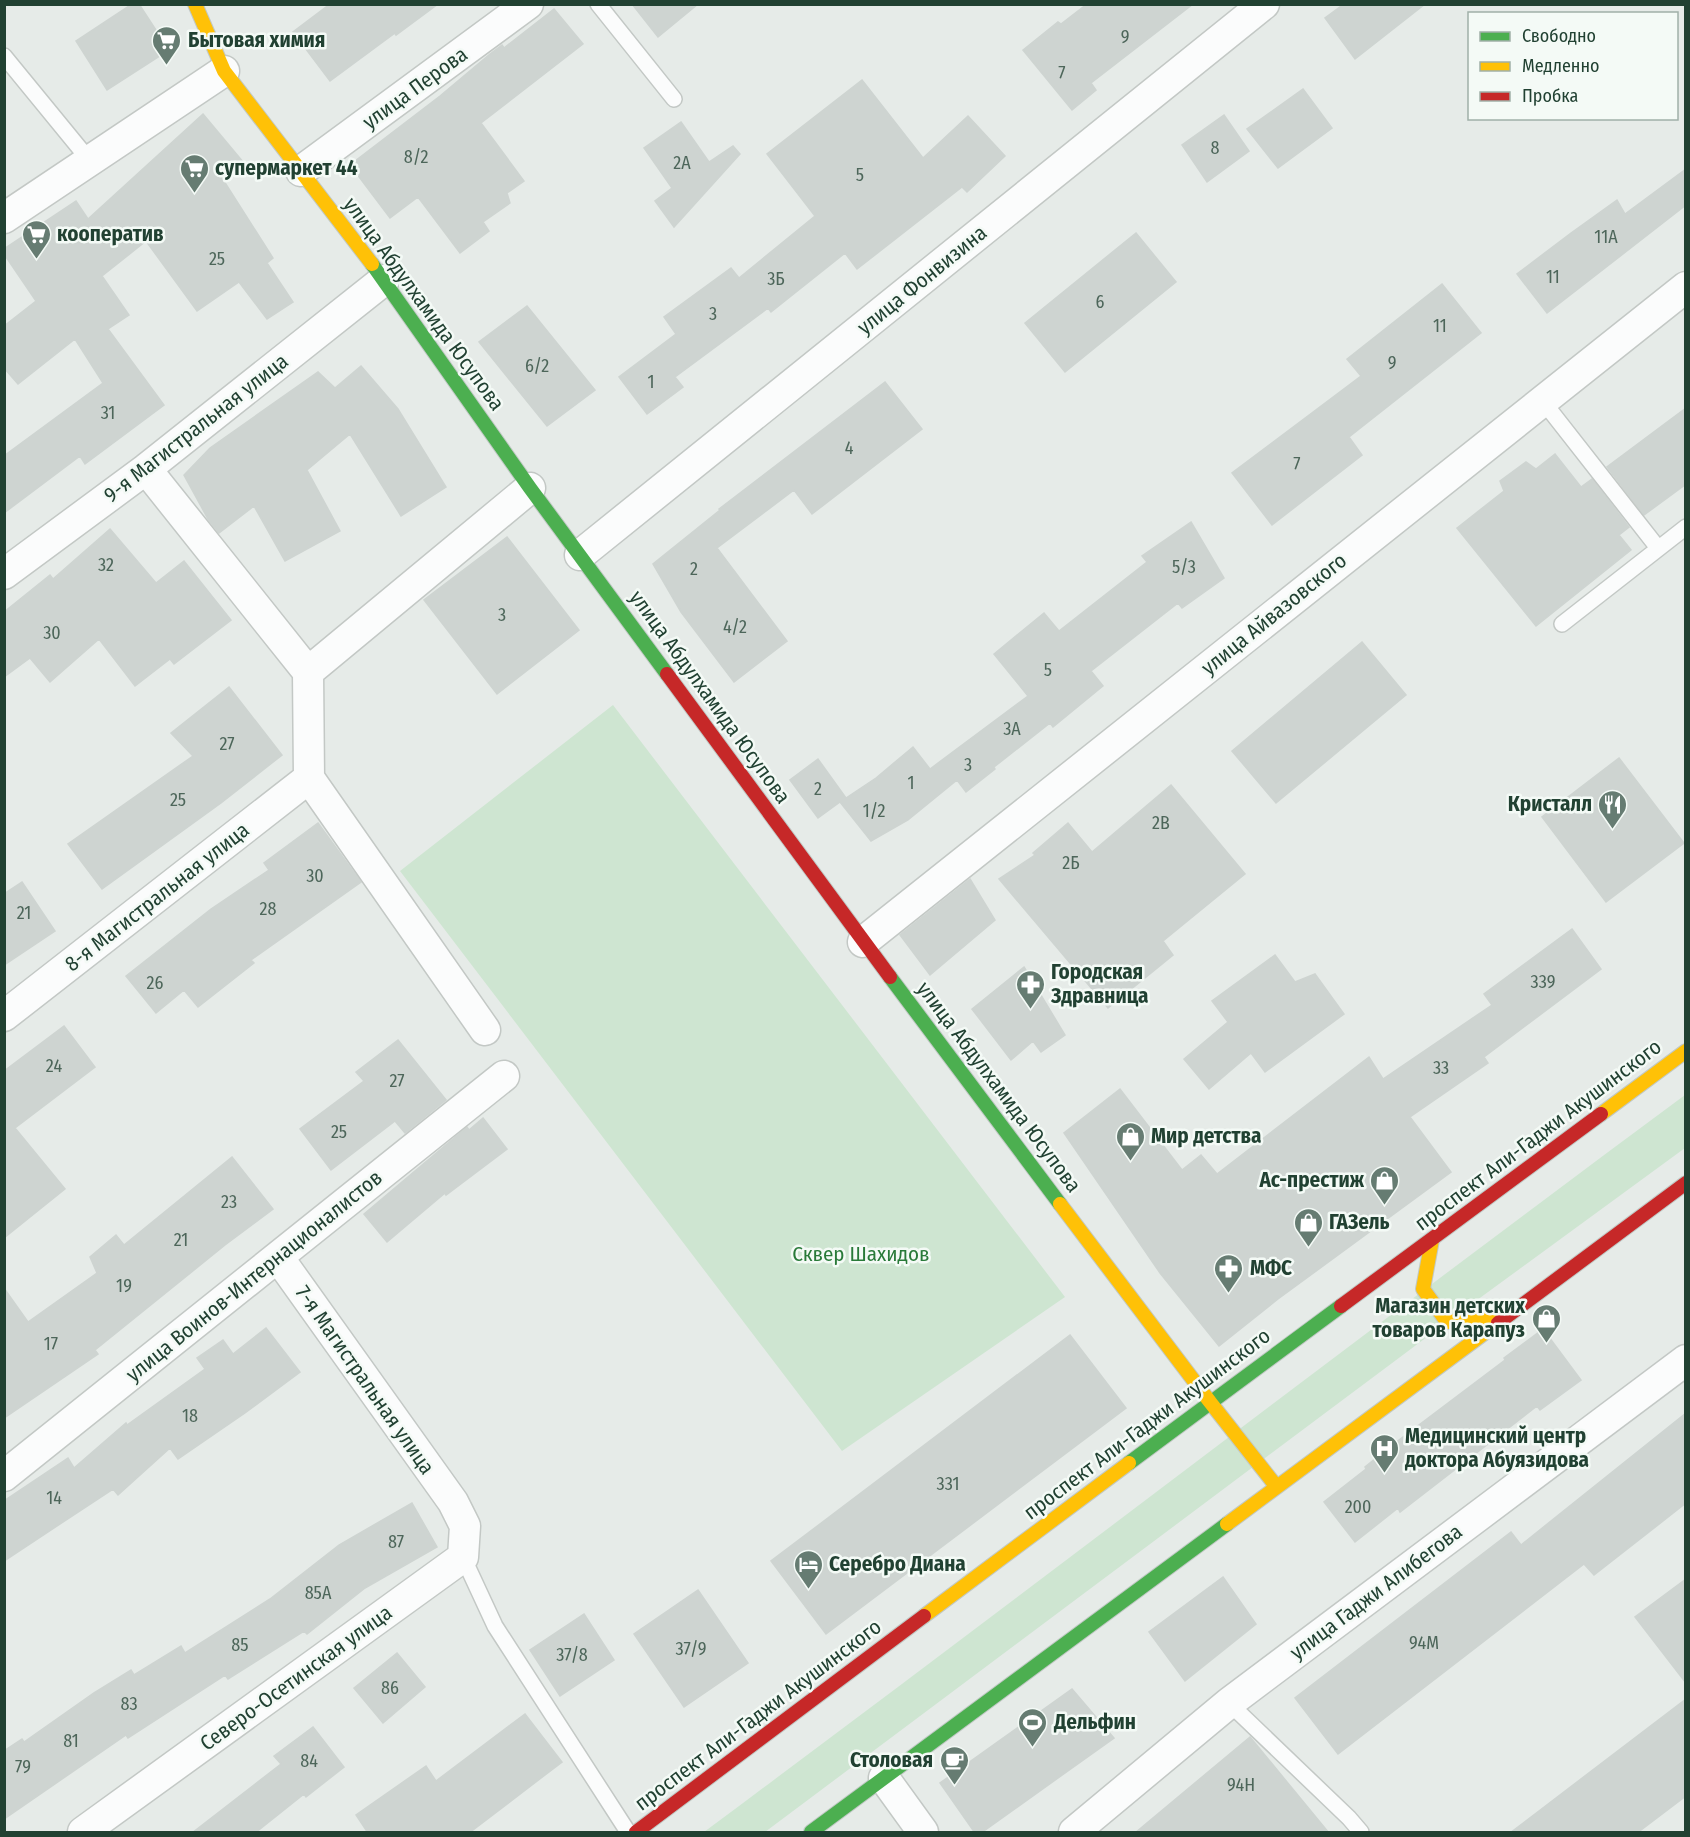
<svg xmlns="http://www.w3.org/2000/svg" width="1690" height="1837" viewBox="0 0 1690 1837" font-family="'Fira Sans Condensed',sans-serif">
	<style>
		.green { fill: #cee5d1 }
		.building { fill: #ced4d1; stroke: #ced4d1; stroke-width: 1.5 }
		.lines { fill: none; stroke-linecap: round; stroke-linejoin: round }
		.lane-casing { stroke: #c3c8c5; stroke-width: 18 }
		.street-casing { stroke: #c3c8c5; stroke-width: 33 }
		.fast-casing { stroke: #c1c9c5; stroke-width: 16 }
		.slow-casing { stroke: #c1c9c5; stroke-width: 16 }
		.jam-casing { stroke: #c1c9c5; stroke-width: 16 }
		.lane { stroke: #fbfcfc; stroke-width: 15 }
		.street { stroke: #fbfcfc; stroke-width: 30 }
		.fast { stroke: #4caf50; stroke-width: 14 }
		.slow { stroke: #ffc107; stroke-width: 14 }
		.jam { stroke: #c62828; stroke-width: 14 }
		.labels { text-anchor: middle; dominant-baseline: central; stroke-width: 5; stroke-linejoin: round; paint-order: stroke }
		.number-label { font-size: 18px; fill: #4d665a }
		.poi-label { font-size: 21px; font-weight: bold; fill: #214132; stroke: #f4faf6; text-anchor: start }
		.street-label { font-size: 21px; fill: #214132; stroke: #f4faf6 }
		.park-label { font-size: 21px; fill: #297a39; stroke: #f4faf6 }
	</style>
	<rect width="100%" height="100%" fill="#e6ebe8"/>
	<path class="green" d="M613,705L1065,1297L842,1451L400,871Z
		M1685,1095V1148L1447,1322L765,1832H704C1032,1588 1357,1338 1685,1095Z"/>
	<path class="building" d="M132,4H139L169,50L107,90L76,41Z
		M330,4H438L396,35L395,33L330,81L293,32Z
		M632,4H698L658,37Z
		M1087,4H1193L1091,83L1096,90L1072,110L1023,50L1058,22L1061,24Z
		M1344,4H1425L1355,59L1325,18Z
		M554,9L583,44L481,123L524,181L507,193L510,203L483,222L489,231L460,253L418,197L390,218L350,165L440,96L490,54L502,45L504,48Z
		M862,80L923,158L968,116L1005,156L967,192L962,187L857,269L845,253L771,312L768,308L675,377L683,387L647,414L619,377L676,334L664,317L731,268L739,278L815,216L767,154Z
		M1303,89L1332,128L1278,168L1247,129Z
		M203,114L243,162L222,178L273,258L267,263L293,302L267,319L239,282L197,311L146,241L102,276L129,315L108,329L164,405L85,464L80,456L4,513V456L103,383L75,339L18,384L4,368V326L36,301L4,254V249L76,201L88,219Z
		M1224,115L1249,151L1207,182L1182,145Z
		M681,122L709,162L733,146L740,154L674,227L655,201L672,188L644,148Z
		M1686,169V205L1547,313L1517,274L1571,233L1617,200L1625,214Z
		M1136,233L1176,282L1065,372L1025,323Z
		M1442,284L1481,333L1349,437L1362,455L1272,525L1232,473L1361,376L1347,359Z
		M527,306L595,390L547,426L479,342Z
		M361,366L398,409L446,487L401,516L350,434L307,470L340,531L285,561L254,506L219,533L208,519L184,475L210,448L318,372L335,388Z
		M885,382L922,429L812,514L794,490L717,548L787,641L734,682L681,612L653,564L720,510L719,509Z
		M1686,408V484L1644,515L1607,467Z
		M1555,454L1581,487L1592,479L1629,527L1619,535L1631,550L1536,626L1457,528L1504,491L1500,481L1526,462L1536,469Z
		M1191,522L1224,578L1182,608L1178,603L1091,671L1103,686L1053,727L1050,723L994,767L995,769L966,792L957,780L908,820L871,841L840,802L818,818L790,780L818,759L846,798L876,778L913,747L930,769L1028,696L994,654L1044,613L1059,631L1147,562L1142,556Z
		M110,529L156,583L184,561L231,620L174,664L170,659L135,686L99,639L50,682L30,658L4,677V612L50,575L53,579Z
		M507,537L579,630L497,694L424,600Z
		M1362,642L1406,695L1276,803L1232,751Z
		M229,687L282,755L221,803L102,889L68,844L193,756L171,733Z
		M1619,758L1684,843L1606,902L1542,817Z
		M1171,785L1245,874L1163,941L1173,955L1108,1008L999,879L1035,855L1033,853L1068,823L1092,852Z
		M318,823L361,882L251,960L254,963L198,1007L184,990L156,1013L126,976L211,909L269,870L264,863Z
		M970,879L995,920L930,975L900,935Z
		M22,882L55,931L4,965V894Z
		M1572,929L1601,969L1484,1057L1488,1063L1410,1117L1451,1172L1278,1299L1219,1346L1160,1273L1064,1133L1120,1089L1182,1170L1201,1155L1217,1174L1369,1057L1383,1079L1492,1005L1484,994Z
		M1275,955L1295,982L1315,974L1344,1014L1265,1072L1251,1053L1209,1089L1184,1059L1228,1022L1212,1001Z
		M1024,967L1065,1035L1041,1052L1033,1041L1011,1060L972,1009Z
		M64,1026L95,1067L15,1128L65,1189L4,1238V1071Z
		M398,1040L446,1100L405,1133L395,1121L331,1170L300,1129L364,1081L356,1072Z
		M483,1118L507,1149L446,1195L445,1193L387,1242L364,1214L467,1127L469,1130Z
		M232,1157L273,1209L225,1245L95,1350L98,1354L4,1418V1288L28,1322L97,1273L90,1257L116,1235L124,1245Z
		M266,1328L300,1372L245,1413L178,1459L170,1448L118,1495L113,1489L4,1561V1501L68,1458L74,1468L126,1423L127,1425L205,1369L197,1358L223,1340L233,1354Z
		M1543,1329L1581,1380L1540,1410L1537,1406L1400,1512L1398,1508L1355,1542L1324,1502L1366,1469L1365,1467L1391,1446L1505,1360L1504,1358Z
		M1070,1335L1126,1408L826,1634L771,1561Z
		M1686,1413V1503L1594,1575L1584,1564L1338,1754L1295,1698L1511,1532L1521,1545Z
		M412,1503L437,1547L365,1588L307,1634L304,1631L228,1679L225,1675L128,1738L126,1735L4,1819V1751L22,1739L24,1742L94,1693L131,1670L134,1675L181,1646L185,1653L270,1599L339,1545Z
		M1223,1577L1256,1624L1185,1681L1149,1632Z
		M1686,1579V1683L1635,1617Z
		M698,1590L748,1663L684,1707L634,1634Z
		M584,1614L614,1660L560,1696L530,1650Z
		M397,1653L425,1687L383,1723L354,1688Z
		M1072,1689L1114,1738L981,1833H975L940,1783Z
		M1686,1699V1796L1637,1833H1510Z
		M525,1714L562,1762L469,1833H368L356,1815L426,1766L436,1781Z
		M313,1727L344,1767L306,1797L304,1794L255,1833H192L281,1764L274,1756Z
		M1250,1737L1329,1833H1135Z"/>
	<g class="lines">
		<defs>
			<path id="lane" d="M598,4L674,99
				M4,56L90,161
				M1542,400L1658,548
				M1562,624L1686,527
				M463,1557L495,1626L628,1832
				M1229,1703L1349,1818L1361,1832"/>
			<path id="street" d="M301,171L528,4
				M4,218L224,71
				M146,469L308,672L309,778L485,1030
				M580,555L1264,4
				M4,574L146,469L384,280
				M308,672L530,488
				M863,942L1686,287
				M4,1016L309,778
				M4,1476L504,1076
				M884,1778L923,1832
				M83,1832L463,1557L465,1526L453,1502L278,1257
				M1074,1832L1229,1703L1686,1360"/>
			<path id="fast" d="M372,264L530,488L667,674
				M890,977L1060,1204
				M1129,1463L1341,1306
				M811,1832L1227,1524"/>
			<path id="slow" d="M195,4L224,71L372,264
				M1601,1114L1686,1051
				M1060,1204L1210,1402
				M1432,1240L1423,1289L1447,1322L1510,1314
				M1210,1402L1276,1486
				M1227,1524L1498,1323
				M924,1616L1129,1463"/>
			<path id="jam" d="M667,674L890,977
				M1341,1306L1601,1114
				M1498,1323L1686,1183
				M636,1832L924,1616"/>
		</defs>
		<use href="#lane" class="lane-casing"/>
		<use href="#street" class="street-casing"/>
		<use href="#fast" class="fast-casing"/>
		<use href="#slow" class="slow-casing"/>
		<use href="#jam" class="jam-casing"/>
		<use href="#lane" class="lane"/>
		<use href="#street" class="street"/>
		<use href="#fast" class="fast"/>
		<use href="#slow" class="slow"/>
		<use href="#jam" class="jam"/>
	</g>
	<defs>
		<symbol id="supermarket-pin" viewBox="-11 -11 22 30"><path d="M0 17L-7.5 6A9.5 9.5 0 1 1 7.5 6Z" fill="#667c72" stroke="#f4faf6"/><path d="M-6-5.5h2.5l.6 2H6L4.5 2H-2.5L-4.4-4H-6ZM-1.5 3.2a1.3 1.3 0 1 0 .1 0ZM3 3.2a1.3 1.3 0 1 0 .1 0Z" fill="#fff"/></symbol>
		<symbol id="restaurant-pin" viewBox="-11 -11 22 30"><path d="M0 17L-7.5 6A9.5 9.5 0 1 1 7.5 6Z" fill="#667c72" stroke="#f4faf6"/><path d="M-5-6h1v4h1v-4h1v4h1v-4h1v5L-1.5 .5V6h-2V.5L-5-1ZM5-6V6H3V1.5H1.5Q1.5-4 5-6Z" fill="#fff"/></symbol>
		<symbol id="pharmacy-pin" viewBox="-11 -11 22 30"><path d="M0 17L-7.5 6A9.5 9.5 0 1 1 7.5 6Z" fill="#667c72" stroke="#f4faf6"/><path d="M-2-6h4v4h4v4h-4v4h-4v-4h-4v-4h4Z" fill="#fff"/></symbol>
		<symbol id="shop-pin" viewBox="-11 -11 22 30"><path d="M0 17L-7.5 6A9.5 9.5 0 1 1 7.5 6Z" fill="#667c72" stroke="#f4faf6"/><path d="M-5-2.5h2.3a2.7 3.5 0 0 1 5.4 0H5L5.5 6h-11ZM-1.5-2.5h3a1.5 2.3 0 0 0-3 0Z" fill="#fff"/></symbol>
		<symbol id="hospital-pin" viewBox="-11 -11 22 30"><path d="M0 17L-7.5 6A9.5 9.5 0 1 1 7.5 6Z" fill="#667c72" stroke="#f4faf6"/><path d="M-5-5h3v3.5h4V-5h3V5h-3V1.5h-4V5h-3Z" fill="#fff"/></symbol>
		<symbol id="hotel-pin" viewBox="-11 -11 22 30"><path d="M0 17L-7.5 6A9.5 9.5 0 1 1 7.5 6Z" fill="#667c72" stroke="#f4faf6"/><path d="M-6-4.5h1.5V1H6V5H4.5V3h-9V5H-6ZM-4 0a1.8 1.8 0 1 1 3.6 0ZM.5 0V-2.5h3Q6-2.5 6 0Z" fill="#fff"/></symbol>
		<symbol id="stadium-pin" viewBox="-11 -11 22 30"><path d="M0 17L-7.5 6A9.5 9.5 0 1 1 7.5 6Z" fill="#667c72" stroke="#f4faf6"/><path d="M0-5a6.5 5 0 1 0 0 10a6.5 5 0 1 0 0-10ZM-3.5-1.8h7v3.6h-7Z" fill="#fff"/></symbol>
		<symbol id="cafe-pin" viewBox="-11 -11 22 30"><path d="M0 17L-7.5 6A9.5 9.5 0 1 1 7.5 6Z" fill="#667c72" stroke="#f4faf6"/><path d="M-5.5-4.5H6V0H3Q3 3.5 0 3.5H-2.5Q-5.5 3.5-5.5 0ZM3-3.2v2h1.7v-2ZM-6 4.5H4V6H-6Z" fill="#fff"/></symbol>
	</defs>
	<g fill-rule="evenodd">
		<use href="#supermarket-pin" x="150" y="24" width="33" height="45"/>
		<use href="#supermarket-pin" x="178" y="152" width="33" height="45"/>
		<use href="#supermarket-pin" x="20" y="218" width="33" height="45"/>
		<use href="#restaurant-pin" x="1596" y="788" width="33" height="45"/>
		<use href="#pharmacy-pin" x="1014" y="968" width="33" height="45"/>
		<use href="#shop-pin" x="1114" y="1120" width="33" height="45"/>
		<use href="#shop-pin" x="1368" y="1164" width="33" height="45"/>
		<use href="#shop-pin" x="1292" y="1206" width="33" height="45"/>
		<use href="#pharmacy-pin" x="1212" y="1252" width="33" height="45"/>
		<use href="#shop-pin" x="1530" y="1302" width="33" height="45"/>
		<use href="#hospital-pin" x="1368" y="1432" width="33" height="45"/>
		<use href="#hotel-pin" x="792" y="1548" width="33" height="45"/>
		<use href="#stadium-pin" x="1016" y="1706" width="33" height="45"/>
		<use href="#cafe-pin" x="938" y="1744" width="33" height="45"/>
	</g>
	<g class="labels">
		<g class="number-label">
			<text x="1125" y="37">9</text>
			<text x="1062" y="73">7</text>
			<text x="1215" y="148">8</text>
			<text x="416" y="157">8/2</text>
			<text x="682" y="163">2А</text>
			<text x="860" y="175">5</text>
			<text x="1606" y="237">11А</text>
			<text x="217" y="259">25</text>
			<text x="1553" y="277">11</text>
			<text x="776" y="279">3Б</text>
			<text x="1100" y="302">6</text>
			<text x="713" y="314">3</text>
			<text x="1440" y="326">11</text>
			<text x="1392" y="363">9</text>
			<text x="537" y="366">6/2</text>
			<text x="651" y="382">1</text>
			<text x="108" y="413">31</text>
			<text x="849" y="448">4</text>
			<text x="1297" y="464">7</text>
			<text x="106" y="565">32</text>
			<text x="1184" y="567">5/3</text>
			<text x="694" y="569">2</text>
			<text x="502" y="615">3</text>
			<text x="735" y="627">4/2</text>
			<text x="52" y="633">30</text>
			<text x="1048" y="670">5</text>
			<text x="1012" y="729">3А</text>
			<text x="227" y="744">27</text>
			<text x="968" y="765">3</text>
			<text x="911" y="783">1</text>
			<text x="818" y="789">2</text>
			<text x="178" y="800">25</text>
			<text x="874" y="811">1/2</text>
			<text x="1161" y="823">2В</text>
			<text x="1071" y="863">2Б</text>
			<text x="315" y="876">30</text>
			<text x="268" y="909">28</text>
			<text x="24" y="913">21</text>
			<text x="1543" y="982">339</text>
			<text x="155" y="983">26</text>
			<text x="54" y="1066">24</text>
			<text x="1441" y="1068">33</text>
			<text x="397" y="1081">27</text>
			<text x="339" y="1132">25</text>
			<text x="229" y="1202">23</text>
			<text x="181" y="1240">21</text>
			<text x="124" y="1286">19</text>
			<text x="51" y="1344">17</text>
			<text x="190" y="1416">18</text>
			<text x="948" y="1484">331</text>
			<text x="54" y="1498">14</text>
			<text x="1358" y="1507">200</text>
			<text x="396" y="1542">87</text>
			<text x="318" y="1593">85А</text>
			<text x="1424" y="1643">94М</text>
			<text x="240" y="1645">85</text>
			<text x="691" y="1649">37/9</text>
			<text x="572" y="1655">37/8</text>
			<text x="390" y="1688">86</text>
			<text x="129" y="1704">83</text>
			<text x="71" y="1741">81</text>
			<text x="309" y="1761">84</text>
			<text x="23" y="1767">79</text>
			<text x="1241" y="1785">94Н</text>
		</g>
		<g class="poi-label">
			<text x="188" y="40">Бытовая химия</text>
			<text x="215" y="168">супермаркет 44</text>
			<text x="57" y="234">кооператив</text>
			<text x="1592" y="804" text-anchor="end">Кристалл</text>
			<text x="1051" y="972">Городская<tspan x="1051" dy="24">Здравница</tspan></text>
			<text x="1151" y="1136">Мир детства</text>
			<text x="1364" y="1180" text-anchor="end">Ас-престиж</text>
			<text x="1329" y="1222">ГАЗель</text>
			<text x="1250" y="1268">МФС</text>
			<text x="1525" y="1306" text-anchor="end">Магазин детских<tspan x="1525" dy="24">товаров Карапуз</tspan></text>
			<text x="1405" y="1436">Медицинский центр<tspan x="1405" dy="24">доктора Абуязидова</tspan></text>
			<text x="829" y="1564">Серебро Диана</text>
			<text x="1054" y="1722">Дельфин</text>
			<text x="933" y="1760" text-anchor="end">Столовая</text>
		</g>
		<g class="street-label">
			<text transform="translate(415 88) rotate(-36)">улица Перова</text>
			<text transform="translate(922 280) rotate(-39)">улица Фонвизина</text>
			<text transform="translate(424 304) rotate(54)">улица Абдулхамида Юсупова</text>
			<text transform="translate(196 428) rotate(-38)">9-я Магистральная улица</text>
			<text transform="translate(1274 614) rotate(-39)">улица Айвазовского</text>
			<text transform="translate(710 697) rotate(54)">улица Абдулхамида Юсупова</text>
			<text transform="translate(157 897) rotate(-38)">8-я Магистральная улица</text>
			<text transform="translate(999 1087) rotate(53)">улица Абдулхамида Юсупова</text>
			<text transform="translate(1538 1135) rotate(-37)">проспект Али-Гаджи Акушинского</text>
			<text transform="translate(254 1276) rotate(-39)">улица Воинов-Интернационалистов</text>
			<text transform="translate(365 1380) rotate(55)">7-я Магистральная улица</text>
			<text transform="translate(1147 1424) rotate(-37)">проспект Али-Гаджи Акушинского</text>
			<text transform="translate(1376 1592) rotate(-37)">улица Гаджи Алибегова</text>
			<text transform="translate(296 1678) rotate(-36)">Северо-Осетинская улица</text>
			<text transform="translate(758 1715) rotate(-37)">проспект Али-Гаджи Акушинского</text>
		</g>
		<g class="park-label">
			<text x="861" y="1254">Сквер Шахидов</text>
		</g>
	</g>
	<rect width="1690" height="1837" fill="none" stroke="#214132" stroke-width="12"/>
	<rect x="1468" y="12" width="210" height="108" fill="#f4faf6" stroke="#a0b0a8" stroke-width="1.5"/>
	<rect x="1480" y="32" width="30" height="9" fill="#4caf50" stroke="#a0b0a8" stroke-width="1.5"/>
	<text x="1522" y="42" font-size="18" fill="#214132">Свободно</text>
	<rect x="1480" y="62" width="30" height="9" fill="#ffc107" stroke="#a0b0a8" stroke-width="1.5"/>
	<text x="1522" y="72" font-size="18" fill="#214132">Медленно</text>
	<rect x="1480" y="92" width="30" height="9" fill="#c62828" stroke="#a0b0a8" stroke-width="1.5"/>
	<text x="1522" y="102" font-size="18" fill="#214132">Пробка</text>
</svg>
